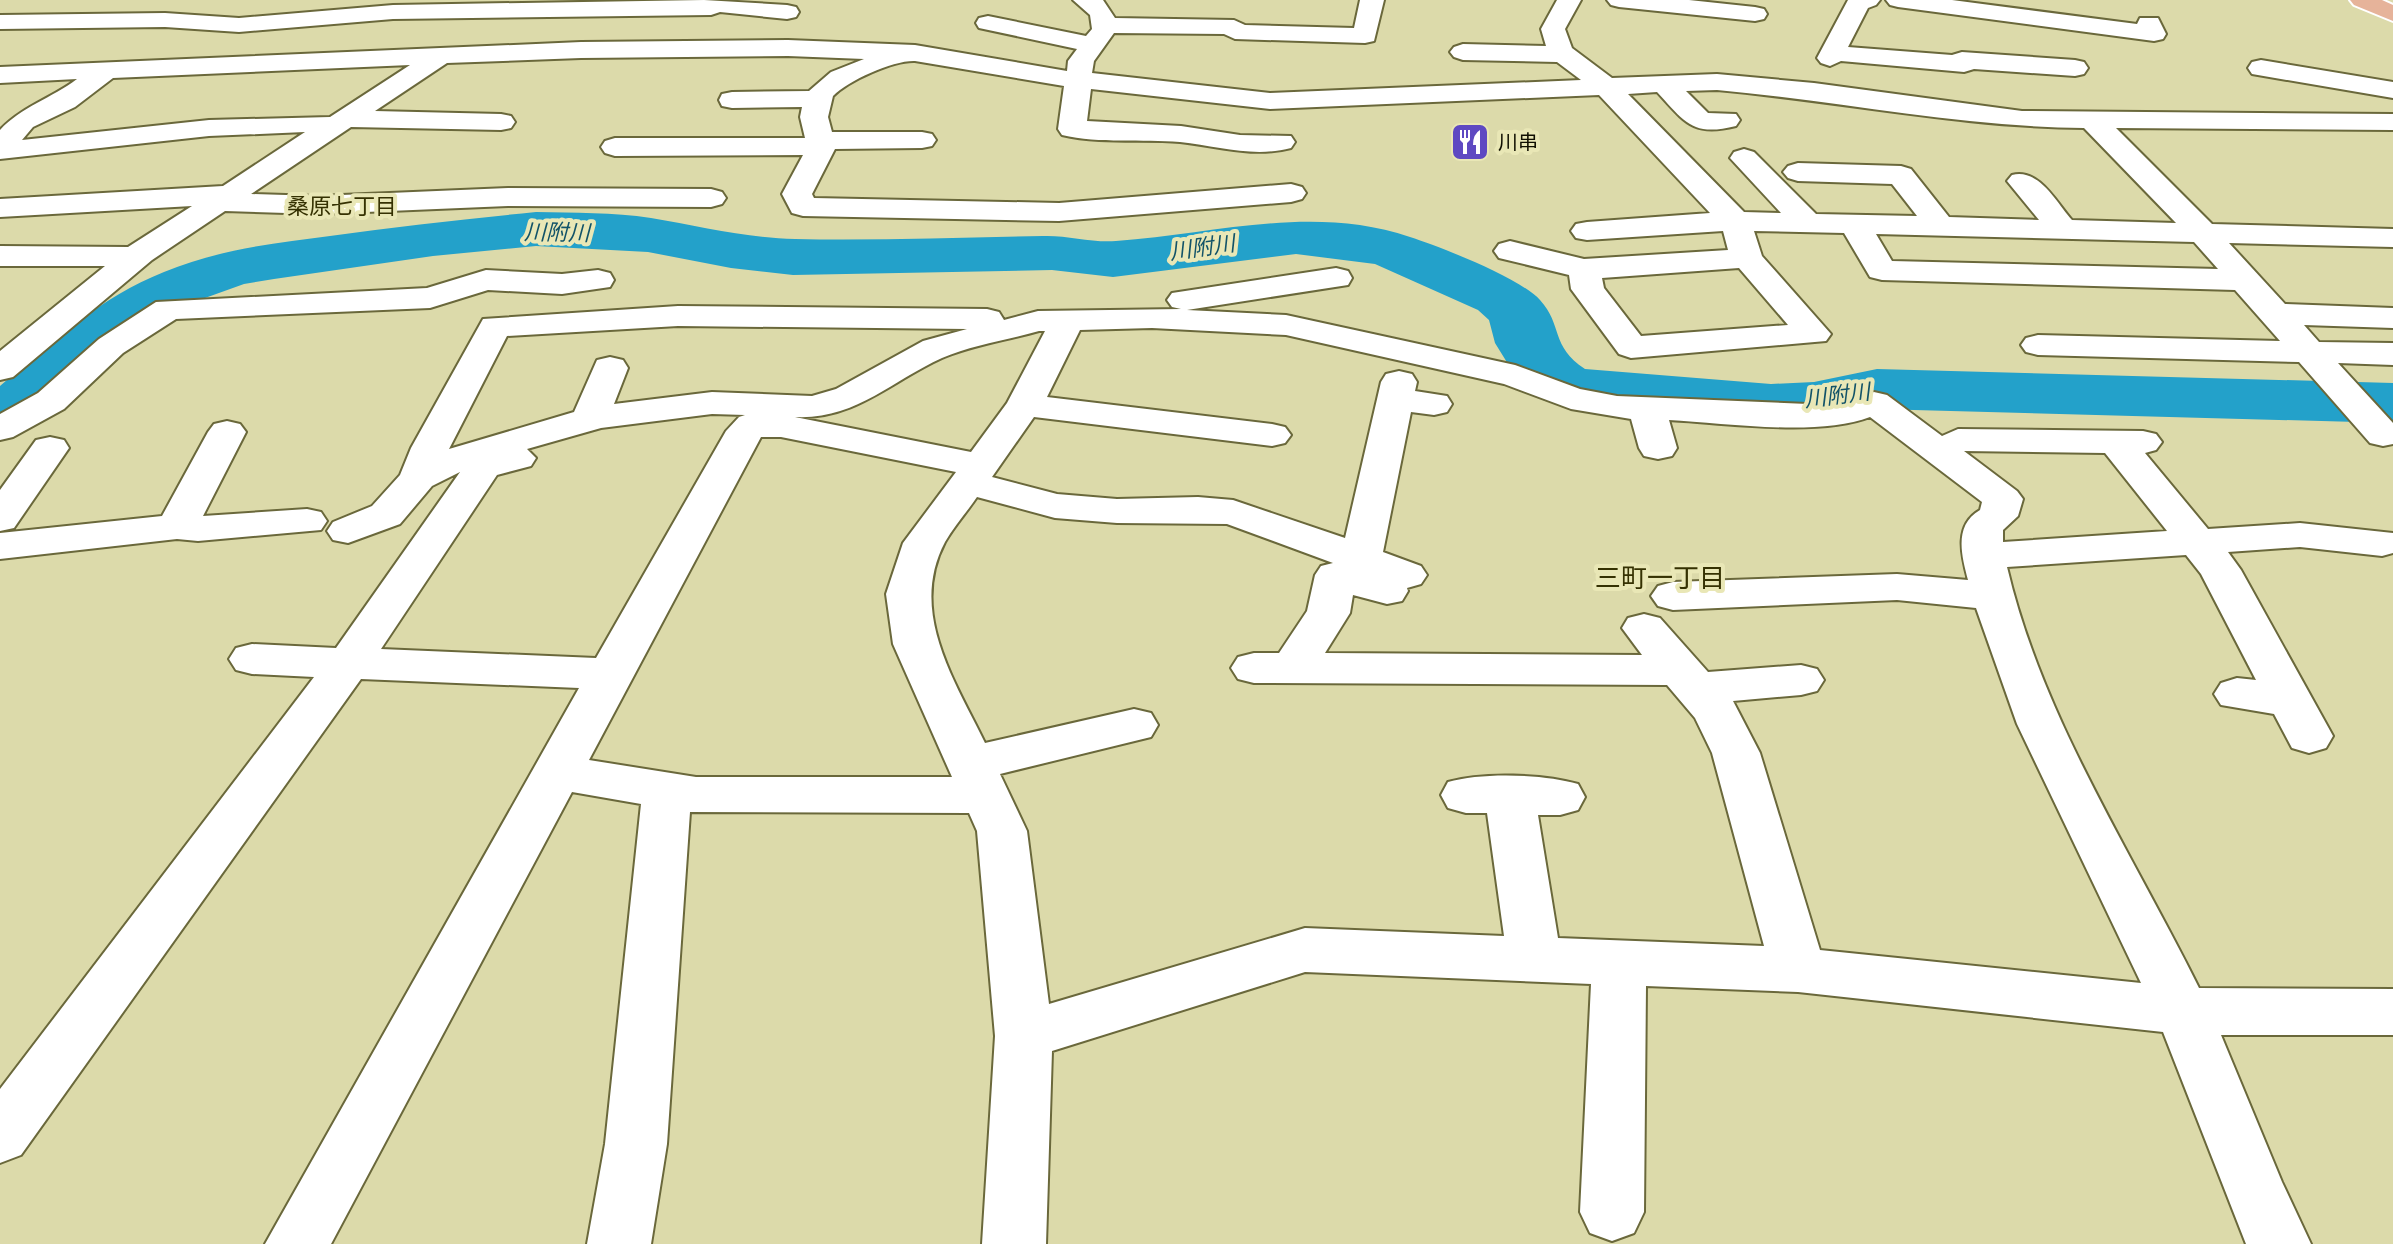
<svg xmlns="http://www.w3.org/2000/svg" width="2393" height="1244" viewBox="0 0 2393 1244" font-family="'Space Grotesk','Noto Sans JP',sans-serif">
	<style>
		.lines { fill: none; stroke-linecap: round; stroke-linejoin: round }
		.river { fill: #23a1ca; fill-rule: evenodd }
		.street-casing { stroke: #6a683b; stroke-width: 4 }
		.primary-casing { stroke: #fff; stroke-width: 4 }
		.street { fill: #fff; fill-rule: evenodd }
		.primary { fill: #e6b39a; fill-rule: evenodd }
		.labels { text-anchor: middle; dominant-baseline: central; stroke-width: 8; stroke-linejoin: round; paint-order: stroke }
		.far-poi-label { font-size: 20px; fill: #100f01; stroke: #e9e7b6; text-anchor: start }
		.far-neighbourhood-label { font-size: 22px; fill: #353102; stroke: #e9e7b6 }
		.far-water-label { font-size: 22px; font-style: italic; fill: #125368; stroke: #e9e7b6 }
		.neighbourhood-label { font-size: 26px; fill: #353102; stroke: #e9e7b6 }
	</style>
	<rect width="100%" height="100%" fill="#dcdaaa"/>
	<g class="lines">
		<path class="river" d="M536,212C574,213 613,212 651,218C699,226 746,238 795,239C877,241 961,237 1043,236C1067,235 1092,243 1116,241C1215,234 1312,204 1410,237C1441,247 1520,278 1540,300C1563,325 1550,346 1585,369L1771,384L1814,382L1877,369L2393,383V423L1877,409L1814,422L1771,424L1604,412L1566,406L1543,400L1521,385L1495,343L1489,320L1478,310L1375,264L1296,254L1113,277L1052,270L793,275L731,268L648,252L536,246L433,256L274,279L244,284L205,298L151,327L101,366L45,417L24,429L0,435V386C50,343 101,297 164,272C217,250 274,243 330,236C399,226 467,219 536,212Z"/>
		<defs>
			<path id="street" d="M704,0L787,5L796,7L799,12L796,17L787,19L720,12L711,15L393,19L239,32L165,27L0,29V15L165,13L239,18L393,5Z
				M1073,0H1103L1115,18L1234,20L1245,25L1354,28L1360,0H1384L1374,41L1365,43L1235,39L1224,34L1114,33L1094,61L1092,73L1270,93L1581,80L1557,62L1463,60L1454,57L1450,52L1454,47L1463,44L1546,46L1541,29L1557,0H1581L1565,29L1572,48L1612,78L1717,74L1814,83L2022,111L2393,114V130L2116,128L2212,224L2393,229V247L2229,243L2285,304L2393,308V328L2304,325L2319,342L2393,343V365L2338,363L2393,423V444L2383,446L2370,443L2299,362L2038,355L2026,352L2021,345L2026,338L2038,335L2280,341L2235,290L1882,280L1870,277L1844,233L1754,231L1762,256L1831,334L1826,341L1631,358L1619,354L1571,289L1569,275L1499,258L1494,251L1499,244L1510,241L1584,259L1728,250L1723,231L1587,240L1576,238L1571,231L1576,224L1587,222L1710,213L1599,95L1270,109L1091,89L1087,121L1181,126L1240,135L1291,136L1295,142L1291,148C1253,158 1218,146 1180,142C1142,139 1100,144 1062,135L1058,129L1064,86L915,61C894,60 849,80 833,96L828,117L832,132H922L932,134L936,140L932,146L922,148L835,149L812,194L814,198L1059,203L1291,184L1302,187L1306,193L1302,199L1291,202L1059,221L803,216L792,213L782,194L803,155L615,156L605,153L601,147L605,141L615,138H805L800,117L802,107L732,108L722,106L719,100L722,94L732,92L809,91L831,72L864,59L788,56L581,58L447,63L375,111L501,114L511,116L515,122L511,128L501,130L351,127L251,194L318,196L508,188L711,189L722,192L726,198L722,204L711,207L508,206L318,214L225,211L152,260L13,377L0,380V351L105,266H0V246L128,247L192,206L0,217V199L223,186L305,132L209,136L0,159V130C21,107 52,98 77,79L0,83V67L581,42L788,40L915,45L1067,71L1068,61L1077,49L979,28L976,23L979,18L988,16L1086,36L1092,29L1090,15ZM410,65L330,117L209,120L22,140L33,127L75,107L113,78ZM1717,90C1839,101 1961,127 2084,128L2176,223L2072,220C2056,202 2039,168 2012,175L2007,181L2039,220L1949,217L1911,169L1901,166L1798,163L1788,166L1783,172L1788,178L1798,181L1892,184L1917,216L1816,214L1754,152L1744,149L1734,152L1730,158L1781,213L1744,212L1628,94L1657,92C1685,122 1692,137 1736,126L1740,120L1736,114L1708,113L1686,91ZM1876,234L2194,242L2218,269L1892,261ZM1739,268L1788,325L1641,336L1604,288L1602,278Z
				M1607,0H1689L1755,7L1764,9L1767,14L1764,19L1755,21L1619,7L1611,5Z
				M1848,0H1880L1876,5L1868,8L1848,47L1952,55L1962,52L2075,60L2084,62L2088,68L2084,74L2075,76L1974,69L1964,72L1841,61L1830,66L1821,63L1817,58Z
				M1886,0H1952L2137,24L2140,18H2158L2166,34L2163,39L2154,41L1898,7L1890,5Z
				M2261,60L2393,82V98L2252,74L2248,68L2252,62Z
				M1336,268L1348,271L1352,278L1348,285L1187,310L1286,315L1515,365L1580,389L1617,396L1808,404L1845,401L1874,392L1887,395L1942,436L1958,429L2143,431L2156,434L2162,442L2156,450L2145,453L2208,529L2300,523L2393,533V553L2382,556L2300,547L2228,552L2241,570L2333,736L2326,748L2309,753L2292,748L2274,714L2221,705L2214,694L2221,683L2237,678L2256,680L2201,574L2186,555L2007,567C2042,717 2131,851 2199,988L2393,989V1035H2221L2282,1182L2311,1244H2246L2163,1032L1798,992L1646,986L1644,1212L1634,1233L1612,1241L1590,1233L1580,1212L1591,984L1305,972L1052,1051L1046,1244H982L995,1036L977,831L969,813L690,812L667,1144L651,1244H587L605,1144L641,804L572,792L331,1244H265L579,688L361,679L21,1155L0,1163V1089L314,677L252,674L236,670L229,659L236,648L252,644L336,648L460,472L432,486L400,524L348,543L333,540L327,531L333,522L372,506L400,475L411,448L483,319L678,306L987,309L999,312L1004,320L1038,311L1181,309L1172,307L1167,300L1172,293ZM678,326L967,329L923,341L836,389L812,396L712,392L614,404L628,368L623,360L610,357L597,360L574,412L449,449L507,336ZM1152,328L1286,335L1504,384L1571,409L1631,419L1639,448L1644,456L1658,459L1672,456L1677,448L1669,420C1724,423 1819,437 1870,417L1982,502L1980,510C1954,525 1961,554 1968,580L1897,574L1673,582L1658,586L1651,596L1658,606L1673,610L1897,600L1976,608L2017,724L2141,983L1820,950L1760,753L1733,701L1801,695L1817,691L1824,680L1817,669L1801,665L1708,672L1660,618L1644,614L1628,618L1622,628L1642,655L1325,653L1350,613L1353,595L1387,604L1402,601L1408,591L1407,588L1421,584L1427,575L1421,566L1383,552L1411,412L1434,415L1447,412L1452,404L1447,396L1415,391L1417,382L1412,374L1399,371L1386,374L1381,382L1345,538L1233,500L1198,497L1117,499L1057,494L992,477L1034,417L1272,446L1285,443L1291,435L1285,427L1272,424L1047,397L1080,330ZM1039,331H1045L1007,403L971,452L795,417C855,420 891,381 942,358C972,345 1008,340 1039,331ZM712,414L745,415L739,417L726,431L596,658L381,649L497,475L531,466L536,458L527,449L601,428ZM761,437H781L956,472L903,543L886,594L893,644L952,777H696L589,760ZM1964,451L2105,453L2167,531L2003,542V530L2018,516L2023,499L2017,491ZM977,497L1055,518L1117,523L1227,524L1333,563L1321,566L1315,575L1307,611L1279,653H1254L1238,657L1231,668L1238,679L1254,683L1667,685L1695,718L1712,753L1764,946L1558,938L1538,815H1560L1578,810L1585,797L1578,784C1544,774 1482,772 1448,782L1441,795L1448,808L1466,813H1487L1504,936L1305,928L1049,1004L1027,831L1000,774L1151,737L1158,725L1151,713L1134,709L985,743C955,681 908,612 945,542C954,526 967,512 977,497Z
				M486,270L562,274L598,270L610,273L614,280L610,287L562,294L488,290L430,308L176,319L123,353L64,409L13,437L0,440V414L38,393L99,339L156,302L427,288Z
				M227,421L240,424L246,432L203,516L307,509L321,512L327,521L321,530L198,541L177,539L0,559V533L162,516L208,432L214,424Z
				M50,437L64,440L69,448L14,528L0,531V490L36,440Z"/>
			<path id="primary" d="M2350,0H2382L2393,5V21L2354,5Z"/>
		</defs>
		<use href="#street" class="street-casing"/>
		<use href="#primary" class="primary-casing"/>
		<use href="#street" class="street"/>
		<use href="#primary" class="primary"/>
	</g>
	<defs>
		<symbol id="restaurant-square" viewBox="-11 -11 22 22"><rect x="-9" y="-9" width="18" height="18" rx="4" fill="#5e49c2" stroke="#e9e7b6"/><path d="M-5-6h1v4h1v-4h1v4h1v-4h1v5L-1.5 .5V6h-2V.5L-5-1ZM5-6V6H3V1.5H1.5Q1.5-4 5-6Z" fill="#fff"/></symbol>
	</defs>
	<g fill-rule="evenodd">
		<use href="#restaurant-square" x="1448" y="120" width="44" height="44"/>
	</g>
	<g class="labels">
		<g class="far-poi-label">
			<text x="1498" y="142">川串</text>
		</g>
		<g class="far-neighbourhood-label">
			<text x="342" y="206">桑原七丁目</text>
		</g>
		<g class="far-water-label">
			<text transform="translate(557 232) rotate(1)">川附川</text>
			<text transform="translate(1202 247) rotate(-8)">川附川</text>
			<text transform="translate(1837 395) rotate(-7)">川附川</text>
		</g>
		<g class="neighbourhood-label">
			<text x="1660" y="578">三町一丁目</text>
		</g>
	</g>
</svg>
